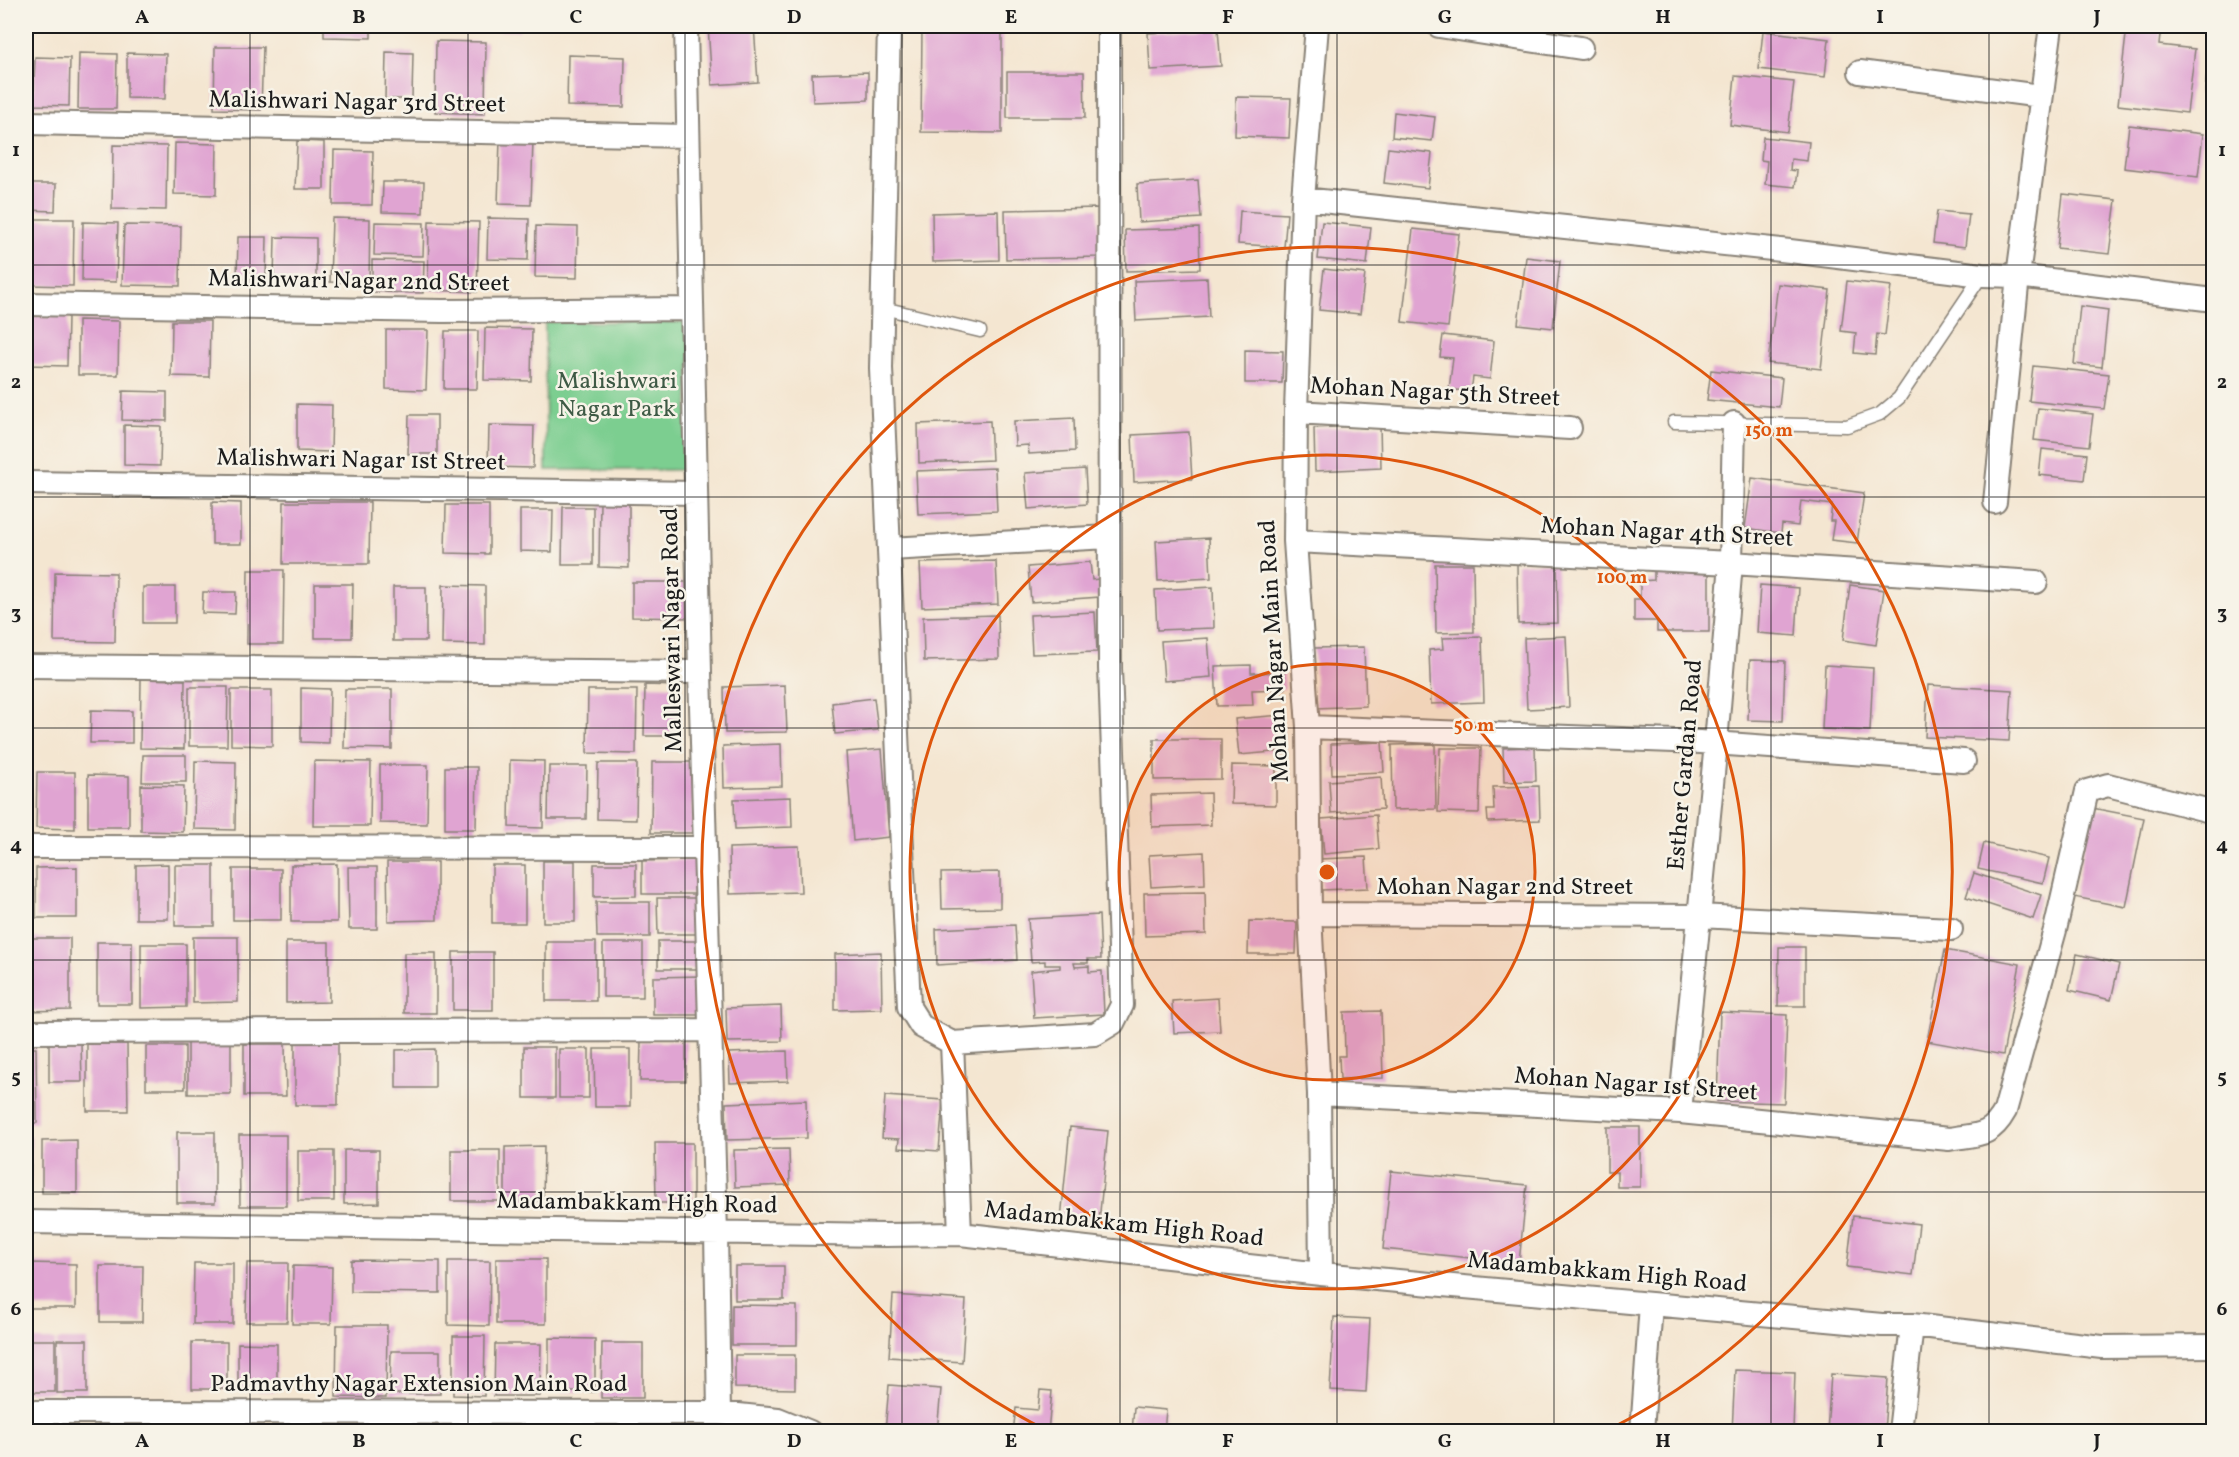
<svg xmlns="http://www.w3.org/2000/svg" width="2239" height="1457" viewBox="0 0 2239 1457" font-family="Vollkorn,serif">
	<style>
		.green { fill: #7cce90; stroke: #4c7556; stroke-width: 1.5 }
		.building { fill: #e0a4d2 }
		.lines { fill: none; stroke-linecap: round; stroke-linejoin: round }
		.service-casing { stroke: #888176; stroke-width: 15 }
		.minor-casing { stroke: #888176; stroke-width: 26 }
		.service { stroke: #fff; stroke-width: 12 }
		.minor { stroke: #fff; stroke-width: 22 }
		.grid { fill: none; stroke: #1c1c1c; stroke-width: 1.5; stroke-opacity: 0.55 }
		.ring { fill: none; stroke: #de560d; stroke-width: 3 }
		.labels { text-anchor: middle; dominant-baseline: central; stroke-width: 5; stroke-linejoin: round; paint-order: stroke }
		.street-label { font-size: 24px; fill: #1c1c1c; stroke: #f7f3e8 }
		.park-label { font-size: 24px; fill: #3e5a45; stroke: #f7f3e8 }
		.centre { fill: #de560d; stroke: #f7f3e8; stroke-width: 3 }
		.ring-label { font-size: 18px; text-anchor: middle; font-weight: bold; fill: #de560d; stroke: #f7f3e8; stroke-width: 5; stroke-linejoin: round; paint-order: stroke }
		.neatline { fill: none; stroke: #1c1c1c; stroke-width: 2 }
		.grid-label { font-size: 20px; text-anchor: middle; font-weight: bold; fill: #1c1c1c }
	</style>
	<rect width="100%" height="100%" fill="#f7f3e8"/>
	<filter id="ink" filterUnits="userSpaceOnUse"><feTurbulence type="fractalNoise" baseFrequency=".0167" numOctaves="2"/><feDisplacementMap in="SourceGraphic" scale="12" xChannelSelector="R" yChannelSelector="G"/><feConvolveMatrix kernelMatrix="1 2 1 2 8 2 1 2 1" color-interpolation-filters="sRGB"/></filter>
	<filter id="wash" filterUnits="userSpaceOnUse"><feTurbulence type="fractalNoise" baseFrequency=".008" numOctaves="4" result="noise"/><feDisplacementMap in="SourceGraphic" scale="24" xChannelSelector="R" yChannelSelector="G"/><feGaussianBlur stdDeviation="1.35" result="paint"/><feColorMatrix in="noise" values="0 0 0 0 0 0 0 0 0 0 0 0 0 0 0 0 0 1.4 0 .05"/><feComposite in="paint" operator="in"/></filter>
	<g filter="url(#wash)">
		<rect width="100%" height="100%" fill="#f4e6d1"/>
		<path class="green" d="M545,322H692L684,470H546Z"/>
		<g id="blocks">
			<path class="building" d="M324,26H371V38L324,37Z
				M436,26H473V29L436,28Z
				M480,26H519V31L479,30Z
				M708,26H754L758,82L712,85Z
				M2127,26H2161L2159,45L2195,49L2187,113L2118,105Z
				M922,27H1002V133L921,132Z
				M1218,29L1221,66L1150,70L1148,33Z
				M1763,31L1829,39L1825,77L1759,69Z
				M436,41L486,42L485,114L435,112Z
				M215,47H263L261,110L214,109Z
				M386,52L413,53L412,99H385Z
				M79,53L117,54L116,109H78Z
				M127,53L166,54L165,99L127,98Z
				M568,55L625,57L624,107L567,106Z
				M35,57L70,58L69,106L33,105Z
				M868,72V100L813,102L812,74Z
				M1007,72H1084L1085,118H1007Z
				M1735,76L1794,82L1788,132L1730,125Z
				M1236,97L1291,98L1289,138L1235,136Z
				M1394,112L1435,117L1432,141L1392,137Z
				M2129,125L2203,134L2198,177L2124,168Z
				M1763,137L1809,142L1807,161L1791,159L1790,170L1797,171L1795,187L1765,184L1767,161L1761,160Z
				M500,139L533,140L531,205L498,204Z
				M297,141L324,142V189H295Z
				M175,143L217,144L216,195L174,194Z
				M113,145L167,146L166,210L112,209Z
				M1388,148L1432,153L1428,188L1384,183Z
				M334,150L373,151L372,205H333Z
				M1198,180L1201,218L1139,222L1137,184Z
				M383,182H424L423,213L382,212Z
				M26,184H56L55,211L26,210Z
				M2063,194L2116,200L2109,254L2057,248Z
				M1098,208L1099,257L1006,259L1005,210Z
				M998,211L999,260L933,262L932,213Z
				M1240,211L1287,214L1284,247L1238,244Z
				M1937,211L1969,214L1965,247L1933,243Z
				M332,218L370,219L369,283L330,282Z
				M488,218L529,219L528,260L487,259Z
				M29,219H74L73,286L28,285Z
				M429,221L479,222L477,292L428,290Z
				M83,222L118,223L116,282L82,281Z
				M375,222L424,223L423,256L374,255Z
				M1322,222L1371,227L1367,264L1318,259Z
				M124,225L181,226L180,286L122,285Z
				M536,226L578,227L577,278L535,277Z
				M1199,228L1200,269L1126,271L1125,230Z
				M1413,229L1459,234L1448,327L1402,322Z
				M238,237H267L266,279H237Z
				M275,237L316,238V281L274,280Z
				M1526,257L1560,261L1553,328L1518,324Z
				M372,260L424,261L423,293L372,292Z
				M1324,269L1365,274L1360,314L1319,310Z
				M1207,278L1209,317L1136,321L1134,281Z
				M1847,281L1891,286L1885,335L1877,334L1875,355L1854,353L1856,333L1841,331Z
				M1778,284L1830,290L1821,369L1768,363Z
				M2080,306L2108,310L2102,367L2074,364Z
				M28,316H68L67,366L27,365Z
				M78,320L119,321L118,375H78Z
				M172,321H210L209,377L171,376Z
				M485,328L532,329L531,381L484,380Z
				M386,330H428L426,390L386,389Z
				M445,331H478L477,389H444Z
				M1443,335L1494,341L1490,379L1473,377L1471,392L1449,389L1453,358L1440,357Z
				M1245,350L1283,351L1282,383H1245Z
				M2033,366L2109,374L2104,409L2029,401Z
				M1711,370L1782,378L1779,407L1707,400Z
				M123,391L167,392V421L122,420Z
				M297,404L332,405L331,452L297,451Z
				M2038,408L2093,414L2089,446L2034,440Z
				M26,413H28V455H26Z
				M409,415H437V454H408Z
				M1074,418L1075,451L1029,454L1028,445L1015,446L1014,421Z
				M990,421L992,460L919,463L918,424Z
				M124,425L161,426L160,466L124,465Z
				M489,425L534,426L533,468L488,467Z
				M1380,425L1381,468L1315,471L1314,428Z
				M1189,432L1192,479L1134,482L1132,435Z
				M2042,449L2087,454L2084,480L2039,475Z
				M995,468L997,511L918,514L916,471Z
				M1085,469L1087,504L1028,509L1025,473Z
				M1752,478L1864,493L1857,543L1831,540L1834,521H1830L1832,505L1801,501L1798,526L1782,524L1781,533L1745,528Z
				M600,501H629V568L599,567Z
				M212,502L241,503V544H212Z
				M284,502H370L369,564H283Z
				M446,505H489V554L445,553Z
				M563,507H593V565H562Z
				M520,510H553L552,552L520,551Z
				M1209,538L1211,578L1158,581L1156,541Z
				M996,561L998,604L922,607L920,563Z
				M1090,562L1092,580L1098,579L1100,597L1031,602L1028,567Z
				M1557,563L1558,623L1518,624L1517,564Z
				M1435,564H1473L1474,632L1436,633Z
				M248,570H284L283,644H247Z
				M1654,570H1709V632H1657V621H1634V599H1640V581L1654,580Z
				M55,572L116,573L115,642L54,641Z
				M632,582H693L692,618L632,617Z
				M315,584H353L352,638H315Z
				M443,585L485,586V645L442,644Z
				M1760,585L1799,588L1796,636L1757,633Z
				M1850,585L1884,590L1876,645L1843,640Z
				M143,587H175V623H143Z
				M393,587H426V641H393Z
				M1213,587L1214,628L1157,630L1155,590Z
				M203,592H236L235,614L202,613Z
				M1095,612L1097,652L1032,654L1030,615Z
				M998,615L999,659L924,661L923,617Z
				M1566,636L1569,707L1527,709L1524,638Z
				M1482,637L1484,702L1431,704L1429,650L1443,649L1442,638Z
				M1208,638L1211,677L1164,681L1161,641Z
				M1364,647L1366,706L1316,708L1314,648Z
				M1750,660L1785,661L1783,721L1748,720Z
				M1251,665V673L1284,672L1285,689L1252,690L1253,705L1217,706L1215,666Z
				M1825,665L1873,668L1870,731L1822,729Z
				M141,679L185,680L184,749L140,748Z
				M645,685L678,686L677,736H644Z
				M785,685L787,732L725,733L724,687Z
				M1928,685L2012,690L2009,741L1925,737Z
				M189,687H228L227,746H189Z
				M301,688L330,689L329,743L301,742Z
				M345,689H392V749L344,748Z
				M231,690H272V746L231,745Z
				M588,690H637L636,754L587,753Z
				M26,694H30L29,741H26Z
				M874,698L878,730L835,734L832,703Z
				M91,710L132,711V743H90Z
				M1281,715L1285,751L1239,755L1235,719Z
				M1154,739H1221V779L1154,780Z
				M1382,742L1384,772L1332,774L1331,744Z
				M781,744L782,786L724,788L723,746Z
				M1435,744L1436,809L1393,810L1392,745Z
				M1535,747L1536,781L1504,782L1503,748Z
				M1440,748H1481L1479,813L1438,812Z
				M882,749L889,837L853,841L846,752Z
				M143,755H186V782H142Z
				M510,760L544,761L543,828L509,827Z
				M195,761L236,762L235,830L194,829Z
				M314,761L371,762L370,826H313Z
				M652,762H694L693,833H651Z
				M598,763H637L636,820L597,819Z
				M380,765H428L427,824L380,823Z
				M1232,765L1276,766V805L1231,804Z
				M549,766H587L586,819H548Z
				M445,767H477L476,829H445Z
				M37,772H75V829L36,828Z
				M88,775L129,776V827H88Z
				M1381,777L1383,809L1331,813L1329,781Z
				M141,785L184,786L183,832L141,831Z
				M1539,786L1540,820L1488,822L1487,810H1494L1493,787Z
				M1210,793L1211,825L1152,827L1151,795Z
				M791,797L792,827L735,829L734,799Z
				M2092,808L2144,818L2126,907L2074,897Z
				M1376,815L1379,849L1324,854L1321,819Z
				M1984,843L2049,858L2043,883L1978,869Z
				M799,846L801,892L730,894L729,848Z
				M1204,852L1205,884L1151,887L1149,855Z
				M1366,857L1368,888L1322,890L1320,859Z
				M696,860V894H642V861Z
				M543,861H575V922H543Z
				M387,862H437V920L388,921Z
				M168,864V919H136V865Z
				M337,864V922H291V865Z
				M594,864H636V896L594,897Z
				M175,865H214V926H175Z
				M492,865H525V923H492Z
				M77,867V918H36V868Z
				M348,867H377V929H349Z
				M233,869H281V920H233Z
				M1000,872V908L942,909L941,873Z
				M1974,873L2041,895L2033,919L1966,897Z
				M1205,892L1206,934L1145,936L1144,893Z
				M657,898H705V934H658Z
				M596,902H650V937H597Z
				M1099,915L1101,959H1088V963H1074L1075,967L1089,966V972L1102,971L1104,1014L1034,1018L1031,971L1060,968V965H1045V961L1031,962L1028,919Z
				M1249,921L1297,922L1296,954H1248Z
				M1015,925L1017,960L937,965L936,929Z
				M193,937H238V1002L193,1003Z
				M28,938H70V1010L28,1011Z
				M658,941H705V969H658Z
				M97,942H132V1004H97Z
				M286,942H329V1002L286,1003Z
				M546,942H596V1001H546Z
				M603,943H643V997H603Z
				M141,944H186V1007L141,1008Z
				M1779,947H1805V1006H1778Z
				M1945,950L2020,964L2003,1055L1927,1041Z
				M453,952H493V1010H453Z
				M881,952L882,1009L835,1010V954Z
				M404,953H436V1013H404Z
				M2077,954L2119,964L2111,1000L2069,990Z
				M702,976V1015H653V977Z
				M1218,998L1220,1031L1174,1033L1172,1001Z
				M781,1006L782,1041L727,1042L726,1008Z
				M1381,1011L1383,1078L1340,1079L1339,1056H1345L1344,1012Z
				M1720,1012L1787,1015L1784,1103L1717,1101Z
				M188,1041H231V1094H188Z
				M295,1041H338V1105H295Z
				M641,1042H686V1081H640Z
				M49,1043H81L82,1082H49Z
				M87,1044H127L128,1111H87Z
				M244,1044H285L286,1096H244Z
				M146,1046H185V1089H146Z
				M524,1047H555V1098H524Z
				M26,1048H36L37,1123H26Z
				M435,1049V1088H396V1050Z
				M559,1049H589V1098H559Z
				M594,1049H630V1107H595Z
				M787,1051L788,1081L730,1083L729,1053Z
				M885,1096L943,1100L939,1151L898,1148L899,1139L882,1138Z
				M806,1100L807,1138L727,1140L726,1103Z
				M1070,1127L1108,1131L1099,1222L1061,1219Z
				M1607,1127H1640V1187H1617V1172H1607Z
				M177,1132H215V1203H177Z
				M239,1135H286V1206H240Z
				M26,1137H31L30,1196H26Z
				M77,1140V1193H42V1141Z
				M655,1143H693V1203H656Z
				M544,1146L543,1201L505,1202V1147Z
				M789,1149L790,1185L735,1187L734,1150Z
				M344,1150H379V1203L344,1204Z
				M451,1150H500V1201H451Z
				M298,1151H334V1201H298Z
				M1391,1171L1527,1185L1519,1263L1383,1249Z
				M1853,1216L1919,1224L1913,1275L1847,1267Z
				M496,1259H546V1324H496Z
				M351,1260L440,1261V1293L351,1292Z
				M448,1261H490L489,1326L448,1325Z
				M26,1263L76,1264V1308H26Z
				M194,1263H233V1324H193Z
				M247,1263H288L287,1322H246Z
				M100,1266H143L142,1322H100Z
				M293,1266L332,1267L331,1324H292Z
				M735,1266H784V1300H735Z
				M893,1295L966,1300L962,1362L889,1357Z
				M732,1305L797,1306V1345H732Z
				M1334,1317L1370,1319L1366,1392L1330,1390Z
				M337,1325H387L386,1398L336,1397Z
				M453,1336H485L484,1396L453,1395Z
				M549,1338L595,1339V1392H549Z
				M26,1340H55V1392H26Z
				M57,1340H87V1393H57Z
				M192,1342H227V1389H192Z
				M238,1343L277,1344V1391H238Z
				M602,1343H643V1398H601Z
				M495,1344H541L540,1396H494Z
				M391,1351H440V1394H390Z
				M735,1355H795V1389L735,1388Z
				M1735,1370L1795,1372L1793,1432H1732Z
				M1831,1374L1888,1378L1884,1432H1827Z
				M889,1385L941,1389L937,1432H885Z
				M1040,1390L1052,1391L1048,1432H1013L1016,1408L1038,1410Z
				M1134,1407L1166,1410L1164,1432H1132Z
				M148,1418H214V1432H148Z
				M518,1427H574V1432H518Z"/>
		</g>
	</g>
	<g filter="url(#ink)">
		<use href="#blocks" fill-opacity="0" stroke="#888176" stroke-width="1.5"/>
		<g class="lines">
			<defs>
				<path id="service" d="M2214,69L2212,91L2214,112
					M883,308L980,331
					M1674,422L1847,426L1880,414L1899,398L1982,275"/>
				<path id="minor" d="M686,26L700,672L716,1233L719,1413
					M889,26L881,368L909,1007L921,1026L952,1043
					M1317,26L1303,199L1296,412L1295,541L1308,727L1310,914L1319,1094L1321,1274
					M1439,26L1581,48
					M1860,72L2041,96
					M26,123L688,136
					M1303,199L1790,251L1982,275L2018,276L2214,300
					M26,304L442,311L692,309
					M1296,412L1570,428
					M26,483L696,493
					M1995,502L2018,276L2051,26
					M1295,541L1731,563L2036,582
					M890,549L1109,537
					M26,666L700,672
					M1308,727L1700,742L1964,761
					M26,847L705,848
					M1310,914L1699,916L1951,929
					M26,1032L710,1030
					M1319,1094L1680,1112L1949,1139C1977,1134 1990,1138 2005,1111L2055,930L2087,791L2108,785L2214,812
					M1680,1112L1716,743L1731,563L1734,423
					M26,1222L885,1235L960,1234L1321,1274L1882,1325H1912L2102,1347L2214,1346
					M960,1234L952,1043L1095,1034L1113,1023L1122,1005L1110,668L1109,26
					M26,1412L719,1413L778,1419L810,1432
					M1642,1432L1651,1304
					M1900,1432L1912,1325"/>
			</defs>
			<use href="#service" class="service-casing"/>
			<use href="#minor" class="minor-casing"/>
			<use href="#service" class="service"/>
			<use href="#minor" class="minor"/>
		</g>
	</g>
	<path class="grid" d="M250,26V1432M468,26V1432M685,26V1432M902,26V1432M1120,26V1432M1337,26V1432M1554,26V1432M1771,26V1432M1989,26V1432M26,265H2214M26,497H2214M26,728H2214M26,960H2214M26,1192H2214"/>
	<circle cx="1327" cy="872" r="208" fill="#de560d" fill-opacity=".12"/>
	<g class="ring">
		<circle cx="1327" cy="872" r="208"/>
		<circle cx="1327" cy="872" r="417"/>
		<path d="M1048 1431A625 625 0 1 1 1606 1431"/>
	</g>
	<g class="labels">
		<g class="street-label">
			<text transform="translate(357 103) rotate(1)">Malishwari Nagar 3rd Street</text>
			<text transform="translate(359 282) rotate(1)">Malishwari Nagar 2nd Street</text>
			<text transform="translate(1435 393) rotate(3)">Mohan Nagar 5th Street</text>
			<text transform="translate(361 461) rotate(1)">Malishwari Nagar 1st Street</text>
			<text transform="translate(1667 533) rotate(3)">Mohan Nagar 4th Street</text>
			<text transform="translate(673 630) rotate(-91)">Malleswari Nagar Road</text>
			<text transform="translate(1275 651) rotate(-93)">Mohan Nagar Main Road</text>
			<text transform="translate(1686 765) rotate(-85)">Esther Gardan Road</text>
			<text x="1505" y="888">Mohan Nagar 2nd Street</text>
			<text transform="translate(1636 1085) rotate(4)">Mohan Nagar 1st Street</text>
			<text transform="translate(637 1204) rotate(1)">Madambakkam High Road</text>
			<text transform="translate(1124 1225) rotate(6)">Madambakkam High Road</text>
			<text transform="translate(1607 1273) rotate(5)">Madambakkam High Road</text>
			<text x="419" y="1385">Padmavthy Nagar Extension Main Road</text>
		</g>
		<g class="park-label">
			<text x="617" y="382">Malishwari<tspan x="617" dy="28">Nagar Park</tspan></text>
		</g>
	</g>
	<circle cx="1327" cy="872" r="9" class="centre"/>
	<g class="ring-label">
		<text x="1769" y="436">150 m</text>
		<text x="1622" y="583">100 m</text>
		<text x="1474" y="731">50 m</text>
	</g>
	<rect width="2239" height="1457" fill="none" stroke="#f7f3e8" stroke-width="66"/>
	<rect x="33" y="33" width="2173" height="1391" class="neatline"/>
	<g class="grid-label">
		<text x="142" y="23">A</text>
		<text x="359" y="23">B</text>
		<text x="576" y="23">C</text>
		<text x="794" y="23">D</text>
		<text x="1011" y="23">E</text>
		<text x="1228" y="23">F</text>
		<text x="1445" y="23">G</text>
		<text x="1663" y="23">H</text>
		<text x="1880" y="23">I</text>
		<text x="2097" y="23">J</text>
		<text x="16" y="156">1</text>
		<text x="2222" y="156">1</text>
		<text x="16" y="388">2</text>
		<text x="2222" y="388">2</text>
		<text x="16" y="619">3</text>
		<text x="2222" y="619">3</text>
		<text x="16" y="851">4</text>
		<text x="2222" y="851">4</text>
		<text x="16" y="1083">5</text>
		<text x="2222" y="1083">5</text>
		<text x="16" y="1315">6</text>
		<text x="2222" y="1315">6</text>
		<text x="142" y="1447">A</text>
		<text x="359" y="1447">B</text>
		<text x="576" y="1447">C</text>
		<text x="794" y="1447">D</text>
		<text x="1011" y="1447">E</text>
		<text x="1228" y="1447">F</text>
		<text x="1445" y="1447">G</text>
		<text x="1663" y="1447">H</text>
		<text x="1880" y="1447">I</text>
		<text x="2097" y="1447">J</text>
	</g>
</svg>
